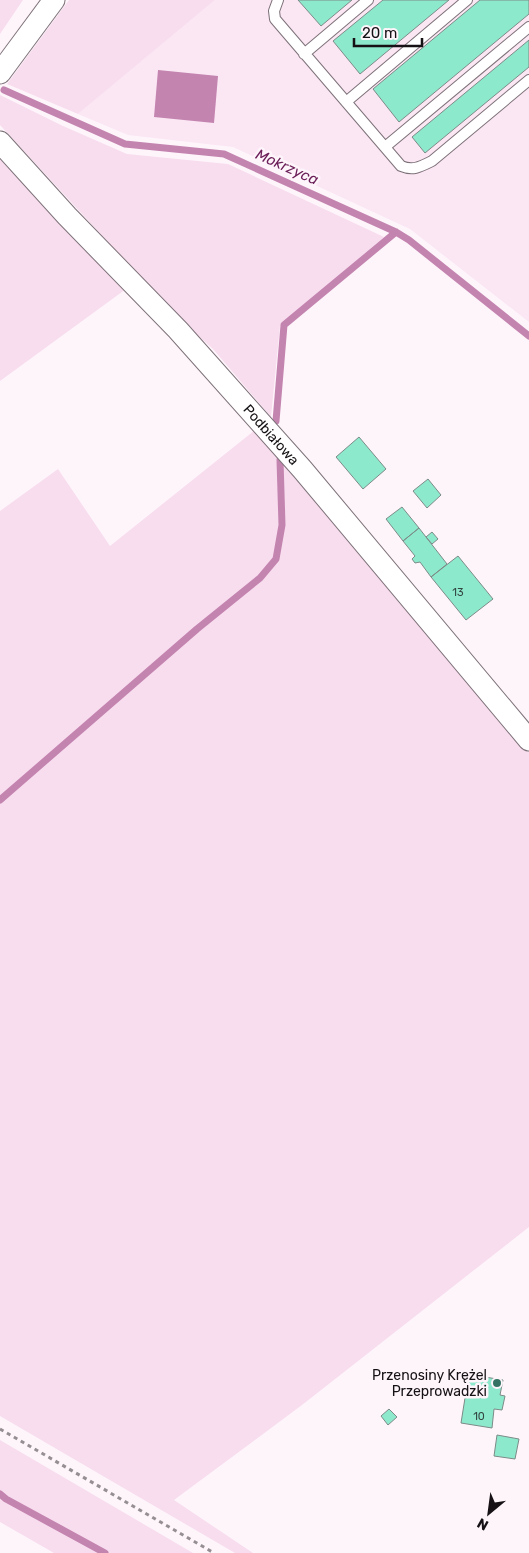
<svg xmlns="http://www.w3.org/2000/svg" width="529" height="1553" viewBox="0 0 529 1553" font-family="Rubik,sans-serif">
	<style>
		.built { fill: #fbe6f4 }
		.green { fill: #f8ddef }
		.water { fill: #c484b0 }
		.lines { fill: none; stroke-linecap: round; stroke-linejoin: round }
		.stream { stroke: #c484b0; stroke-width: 7 }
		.building { fill: #8de9cc; stroke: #7c8b86 }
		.service-casing { stroke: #7e7279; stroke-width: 12 }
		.minor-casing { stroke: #7e7279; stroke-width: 23 }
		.path { stroke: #958e93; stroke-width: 3; stroke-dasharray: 4 4; stroke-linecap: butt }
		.service { stroke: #fff; stroke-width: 10 }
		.minor { stroke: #fff; stroke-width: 21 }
		.poi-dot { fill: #347361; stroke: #fef5fb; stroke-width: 2 }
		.labels { text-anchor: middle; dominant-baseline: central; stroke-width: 5; stroke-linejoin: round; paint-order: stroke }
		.number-label { font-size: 11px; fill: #334742 }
		.street-label { font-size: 14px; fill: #151114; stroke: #fef5fb }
		.poi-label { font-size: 14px; fill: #151114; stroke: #fef5fb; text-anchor: end }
		.water-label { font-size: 15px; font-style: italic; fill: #6c2059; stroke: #fef5fb }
	</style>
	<rect width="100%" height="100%" fill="#fef5fb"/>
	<path class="built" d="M215,0H529V322L410,229L233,147L128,135L78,114Z"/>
	<path class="green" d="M0,0H23L0,34Z
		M69,0H215L78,114L7,84Z
		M0,95L63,126L127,154L228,164L384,237L280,326L271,417L213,349L176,316L0,125Z
		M0,159L126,289L0,381Z
		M255,430L293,472L529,751V1227L302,1405L174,1500L253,1553H235L0,1416V511L58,469L110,546Z
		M0,1440L193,1553H54L0,1522Z"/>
	<path class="water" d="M158,70L218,76L214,123L154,117Z"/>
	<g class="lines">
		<path class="stream" d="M4,90L125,144L224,154L396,232L409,240L529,336
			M276,421L284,325L396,232
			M0,800L197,629L260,578L276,559L282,525L280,460
			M0,1494L6,1499L105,1553"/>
	</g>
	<path class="building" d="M298,0H352L321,26Z
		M383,0H449L360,74L333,41Z
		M480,0H529V14L399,122L373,89Z
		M529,40V67L425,153L412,137Z
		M359,437L386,469L363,489L336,457Z
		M428,479L441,495L427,508L413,491Z
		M402,507L419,528L403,541L386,519Z
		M419,528L447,564L431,577L420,562L415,563L412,559L415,556L403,541Z
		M432,532L438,539L432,544L426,537Z
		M458,556L493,599L466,620L431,577Z
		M485,1377L503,1380L500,1395L505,1396L502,1410L494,1409L492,1428L461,1423L465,1398L462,1396L463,1390L466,1389L468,1379L484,1381Z
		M389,1409L397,1417L388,1425L381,1416Z
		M497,1435L519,1439L515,1459L494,1456Z"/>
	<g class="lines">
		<defs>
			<path id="service" d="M278,0L274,11L275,19L401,166C413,171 420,167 432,161L529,80
				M304,54L368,0
				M346,102L467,0
				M385,147L529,27"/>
			<g id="minor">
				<path d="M0,73L54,0"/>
				<path id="s1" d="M0,142L67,216L178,330L302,469L529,740"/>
			</g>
		</defs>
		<use href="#service" class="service-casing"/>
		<use href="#minor" class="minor-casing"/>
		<path class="path" d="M0,1429L214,1553"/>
		<use href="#service" class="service"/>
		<use href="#minor" class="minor"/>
	</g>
	<circle class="poi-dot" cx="497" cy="1383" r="5"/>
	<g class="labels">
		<g class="number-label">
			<text x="458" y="592">13</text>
			<text x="479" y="1416">10</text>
		</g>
		<g class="street-label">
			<text stroke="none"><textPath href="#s1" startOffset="399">Podbiałowa</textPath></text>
		</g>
		<g class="poi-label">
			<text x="487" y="1375">Przenosiny Krężel<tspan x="487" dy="16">Przeprowadzki</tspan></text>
		</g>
		<g class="water-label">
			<text transform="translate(287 167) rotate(24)">Mokrzyca</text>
		</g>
	</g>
	<g transform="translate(489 1513) rotate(209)" stroke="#fef5fb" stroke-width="4" paint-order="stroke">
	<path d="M0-4L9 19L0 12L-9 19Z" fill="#151114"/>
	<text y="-8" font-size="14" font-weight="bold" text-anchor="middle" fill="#151114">N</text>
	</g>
	<path d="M354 38v8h68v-8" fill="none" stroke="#151114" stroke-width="2.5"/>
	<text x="362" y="38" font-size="15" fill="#151114" stroke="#fef5fb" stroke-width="4" paint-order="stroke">20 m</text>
</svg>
